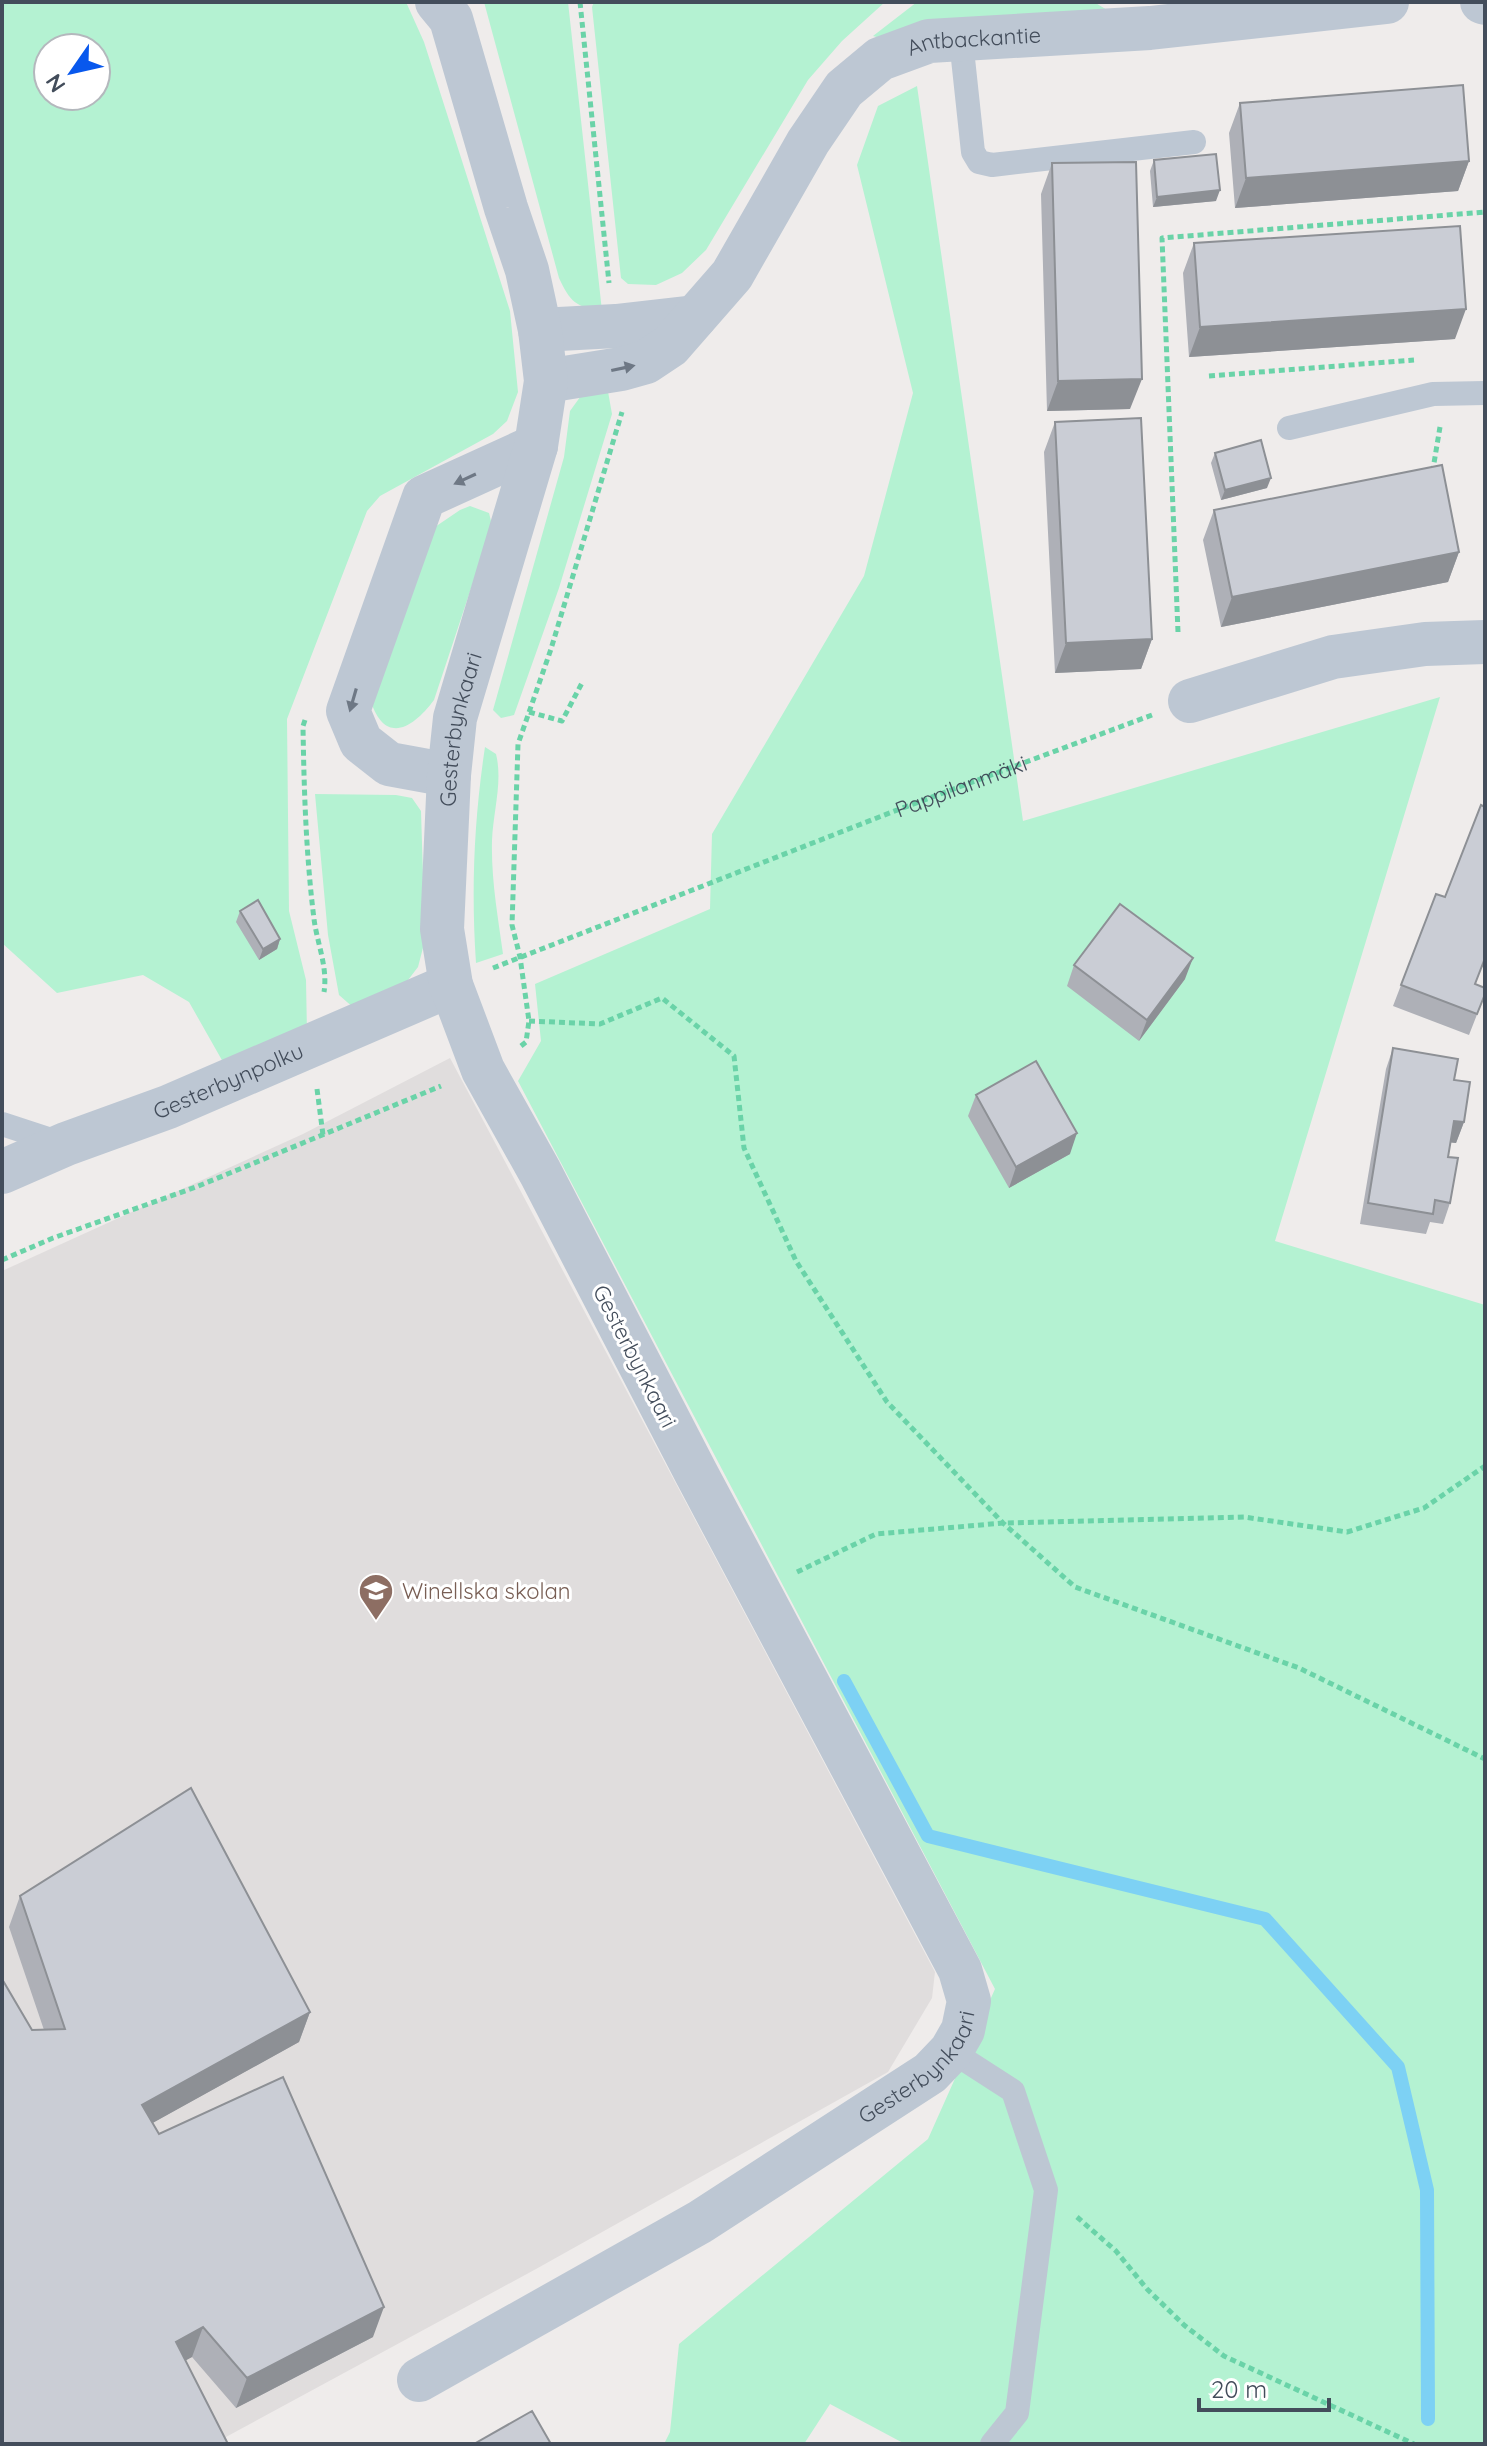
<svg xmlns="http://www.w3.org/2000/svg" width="1487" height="2446" viewBox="0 0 1487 2446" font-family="Quicksand,sans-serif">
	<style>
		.education { fill: #e0dddd }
		.green { fill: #b4f2d2; fill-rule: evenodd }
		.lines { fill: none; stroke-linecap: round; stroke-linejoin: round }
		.stream { stroke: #7dd1f4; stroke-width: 14 }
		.path { stroke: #6ad3a8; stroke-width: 5; stroke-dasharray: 6 4; stroke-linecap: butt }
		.lane { stroke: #bdc7d3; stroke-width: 24 }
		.street { stroke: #bdc7d3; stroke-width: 44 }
		.wall { fill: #aeb0b7 }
		.shaded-wall { fill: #8d9095 }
		.building { fill: #cacdd5; stroke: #8d9095; stroke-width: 2 }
		.oneway { fill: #6e7885 }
		.labels { text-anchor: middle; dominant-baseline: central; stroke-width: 6; stroke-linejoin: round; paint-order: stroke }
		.street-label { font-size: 22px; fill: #434d5b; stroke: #fff }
		.education-label { font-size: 22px; fill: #785e54; stroke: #fff; text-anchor: start }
	</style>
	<rect width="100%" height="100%" fill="#efeceb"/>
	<path class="education" d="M450,1058L935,1972L932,1998L888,2072L536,2269L213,2444H2V1271L303,1134Z"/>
	<path class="green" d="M2,2H406L424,42L510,311L518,392L507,421L493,434L380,496L367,511L287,719L289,911L306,980L307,1033L223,1062L189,1002L143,975L57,993L2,943ZM48,48H96V96H48Z
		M484,2H568L602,311C575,306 571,303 559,278Z
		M594,2H885L842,41L808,80L706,250L682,273L656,285L628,284L621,278L592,7Z
		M917,2H1094L1112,13L880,38L873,36Z
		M917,86L1023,821L1440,697L1275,1241L1485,1305V2444H905L830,2404L804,2444H664L670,2432L679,2344L928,2139L995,1989L518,1081L541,1041L535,984L710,909L712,834L864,576L913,393L857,165L878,106Z
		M607,386L612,414L559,588L514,715L501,718L493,710L564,457L570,411L583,393Z
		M470,506L489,513L492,525L434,700C414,727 386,746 371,702L432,529L460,510Z
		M485,747L496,754C503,782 493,812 492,841C491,879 498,917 503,954L476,963C471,890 474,820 485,747Z
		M315,794L396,795L412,798L421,811L425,940L418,967L405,984L355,1009L339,995L328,935Z"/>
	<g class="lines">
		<path class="stream" d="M844,1681L928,1836L1265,1919L1398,2067L1427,2190L1428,2419"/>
		<g class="path">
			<path d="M580,2L609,283"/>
			<path d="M1209,376L1414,360"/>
			<path d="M1430,470L1433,469L1440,427"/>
			<path d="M1178,632L1162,238L1485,212"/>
			<path d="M529,712L562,721L583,681"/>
			<path d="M305,720L303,726C304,791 306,855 314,919C317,943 328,967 324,992"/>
			<path id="s1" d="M493,968L892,812L1152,715"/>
			<path d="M529,1021L600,1024L662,998L734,1056L744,1148L796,1261L887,1402L1003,1523L1075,1587L1299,1668L1485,1759"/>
			<path d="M521,1046L526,1042L529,1021L520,957L512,925L518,744L551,649L622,412"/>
			<path d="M317,1089L323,1135"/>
			<path d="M2,1260L53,1238L196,1187L441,1086"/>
			<path d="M797,1572L876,1534L1003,1523L1244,1517L1347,1532L1424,1508L1485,1466"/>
			<path d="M1077,2217L1116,2251L1147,2289L1184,2325L1224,2356L1414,2444"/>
		</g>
		<path class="lane" d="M961,40L973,152L979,162L992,165L1194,142
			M1289,428L1433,394L1485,393
			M2,1124L63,1144
			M951,2051L1013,2091L1046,2190L1017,2413L992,2444"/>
		<g class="street">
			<path d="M1482,2L1485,3"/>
			<path d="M540,330L616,326L695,317"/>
			<path id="s2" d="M546,381L621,369L646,362L670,346L732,275L808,142L844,89L880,59L929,41L1150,28L1387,2"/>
			<path d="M1190,701L1333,657L1425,644L1485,642"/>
			<path d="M449,775L389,764L361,742L348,711L424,497L536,446"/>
			<path id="s3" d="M2,1172L66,1144L168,1107L451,985"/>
			<path id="s4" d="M419,2380L700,2222L930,2073L951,2051L963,2030L969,2001L960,1970L696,1473L540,1172L483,1070L451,985L442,929L449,775L455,718L536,446L546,381L540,330L527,270L506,208L451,19L437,2"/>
		</g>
	</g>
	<path class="wall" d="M1240,103L1469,161L1458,191L1235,208L1229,133Z
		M1154,160L1216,201L1153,207L1150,171Z
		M1052,163L1130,409L1047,411L1041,194Z
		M1194,243L1455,339L1189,357L1183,273Z
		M1055,422L1152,639L1141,669L1055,673L1044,452Z
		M1215,453L1267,488L1221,500L1211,463Z
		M1214,510L1459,552L1448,582L1221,627L1203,540Z
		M1485,807V968L1482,967L1475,984L1485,994L1469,1035L1393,1006L1436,894L1445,897Z
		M240,911L280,939L277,949L259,960L236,922Z
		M1074,965L1185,979L1139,1041L1067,986Z
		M1393,1048L1454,1080L1464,1122L1456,1143L1450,1142L1448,1157L1450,1203L1443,1224L1430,1222L1426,1234L1360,1224L1386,1069Z
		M976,1095L1070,1154L1009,1188L968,1116Z
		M20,1896L310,2012L299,2042L152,2123L159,2134L373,2337L236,2408L192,2357L2,2444L32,2030H44L9,1927Z"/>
	<path class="shaded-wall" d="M1469,161L1458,191L1235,208L1246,178Z
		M1220,190L1216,201L1153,207L1157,197Z
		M1466,309L1455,339L1189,357L1200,327Z
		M1142,379L1130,409L1047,411L1058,381Z
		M1271,478L1267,488L1221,500L1225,490Z
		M1459,552L1448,582L1221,627L1232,597Z
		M1152,639L1141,669L1055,673L1066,643Z
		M280,939L277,949L259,960L263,949Z
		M1193,958L1185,979L1139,1041L1147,1020Z
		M1454,1121L1464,1122L1456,1143L1446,1142Z
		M1077,1133L1070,1154L1009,1188L1016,1167Z
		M310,2012L299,2042L131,2135L142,2105Z
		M384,2307L373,2337L236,2408L247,2378Z
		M203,2327L192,2357L165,2372L176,2342Z"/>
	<path class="building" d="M1463,85L1469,161L1246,178L1240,103Z
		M1216,154L1220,190L1157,197L1154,160Z
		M1136,162L1142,379L1058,381L1052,163Z
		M1460,226L1466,309L1200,327L1194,243Z
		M1141,418L1152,639L1066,643L1055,422Z
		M1261,440L1271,478L1225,490L1215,453Z
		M1442,465L1459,552L1232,597L1214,510Z
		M1481,805L1485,807V958L1475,984L1485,988V994L1477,1014L1401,985L1436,894L1445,897Z
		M258,900L280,939L263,949L240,911Z
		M1120,904L1193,958L1147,1020L1074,965Z
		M1393,1048L1458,1059L1454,1080L1470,1082L1464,1122L1454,1121L1448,1157L1458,1158L1450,1203L1435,1200L1433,1214L1368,1203Z
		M1036,1061L1077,1133L1016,1167L976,1095Z
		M191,1788L310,2012L142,2105L159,2134L283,2077L384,2307L247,2378L203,2327L176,2342L228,2444H2V1979L32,2030L65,2029L20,1896Z
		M532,2411L551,2444H474Z"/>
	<defs><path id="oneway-solid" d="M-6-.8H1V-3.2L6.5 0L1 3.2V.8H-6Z" transform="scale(2)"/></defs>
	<g class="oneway">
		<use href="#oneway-solid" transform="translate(623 368) rotate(-12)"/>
		<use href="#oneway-solid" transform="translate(465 479) rotate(155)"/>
		<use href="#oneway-solid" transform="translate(353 700) rotate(106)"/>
	</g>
	<defs>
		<symbol id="school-pin" viewBox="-11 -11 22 30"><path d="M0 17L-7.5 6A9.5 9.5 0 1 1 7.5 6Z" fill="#8d6e63" stroke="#fff"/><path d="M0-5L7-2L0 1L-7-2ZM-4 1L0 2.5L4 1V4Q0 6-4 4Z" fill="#fff"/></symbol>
	</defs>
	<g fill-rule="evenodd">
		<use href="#school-pin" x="356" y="1571" width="40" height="54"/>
	</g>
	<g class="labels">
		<g class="street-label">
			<text stroke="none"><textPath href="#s2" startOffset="586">Antbackantie</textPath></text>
			<text stroke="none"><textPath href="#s4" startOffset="2080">Gesterbynkaari</textPath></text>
			<text stroke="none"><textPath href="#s1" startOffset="502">Pappilanmäki</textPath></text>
			<text stroke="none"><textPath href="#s3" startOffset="244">Gesterbynpolku</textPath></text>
			<text transform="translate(635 1356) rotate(63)">Gesterbynkaari</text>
			<text stroke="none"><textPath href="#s4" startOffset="592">Gesterbynkaari</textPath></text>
		</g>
		<g class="education-label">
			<text x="402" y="1591">Winellska skolan</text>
		</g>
	</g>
	<rect width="1487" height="2446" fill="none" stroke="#434d5b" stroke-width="8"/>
	<g transform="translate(72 72) rotate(236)"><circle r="38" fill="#ffffff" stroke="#b4b8bd" stroke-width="2"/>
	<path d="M0-6L14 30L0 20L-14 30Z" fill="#0858ed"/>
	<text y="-12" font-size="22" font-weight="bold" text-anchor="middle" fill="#434d5b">N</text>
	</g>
	<path d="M1199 2398v12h130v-12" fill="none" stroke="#434d5b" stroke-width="4"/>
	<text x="1211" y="2398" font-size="24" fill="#434d5b" stroke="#ffffff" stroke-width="6" paint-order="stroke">20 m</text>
</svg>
